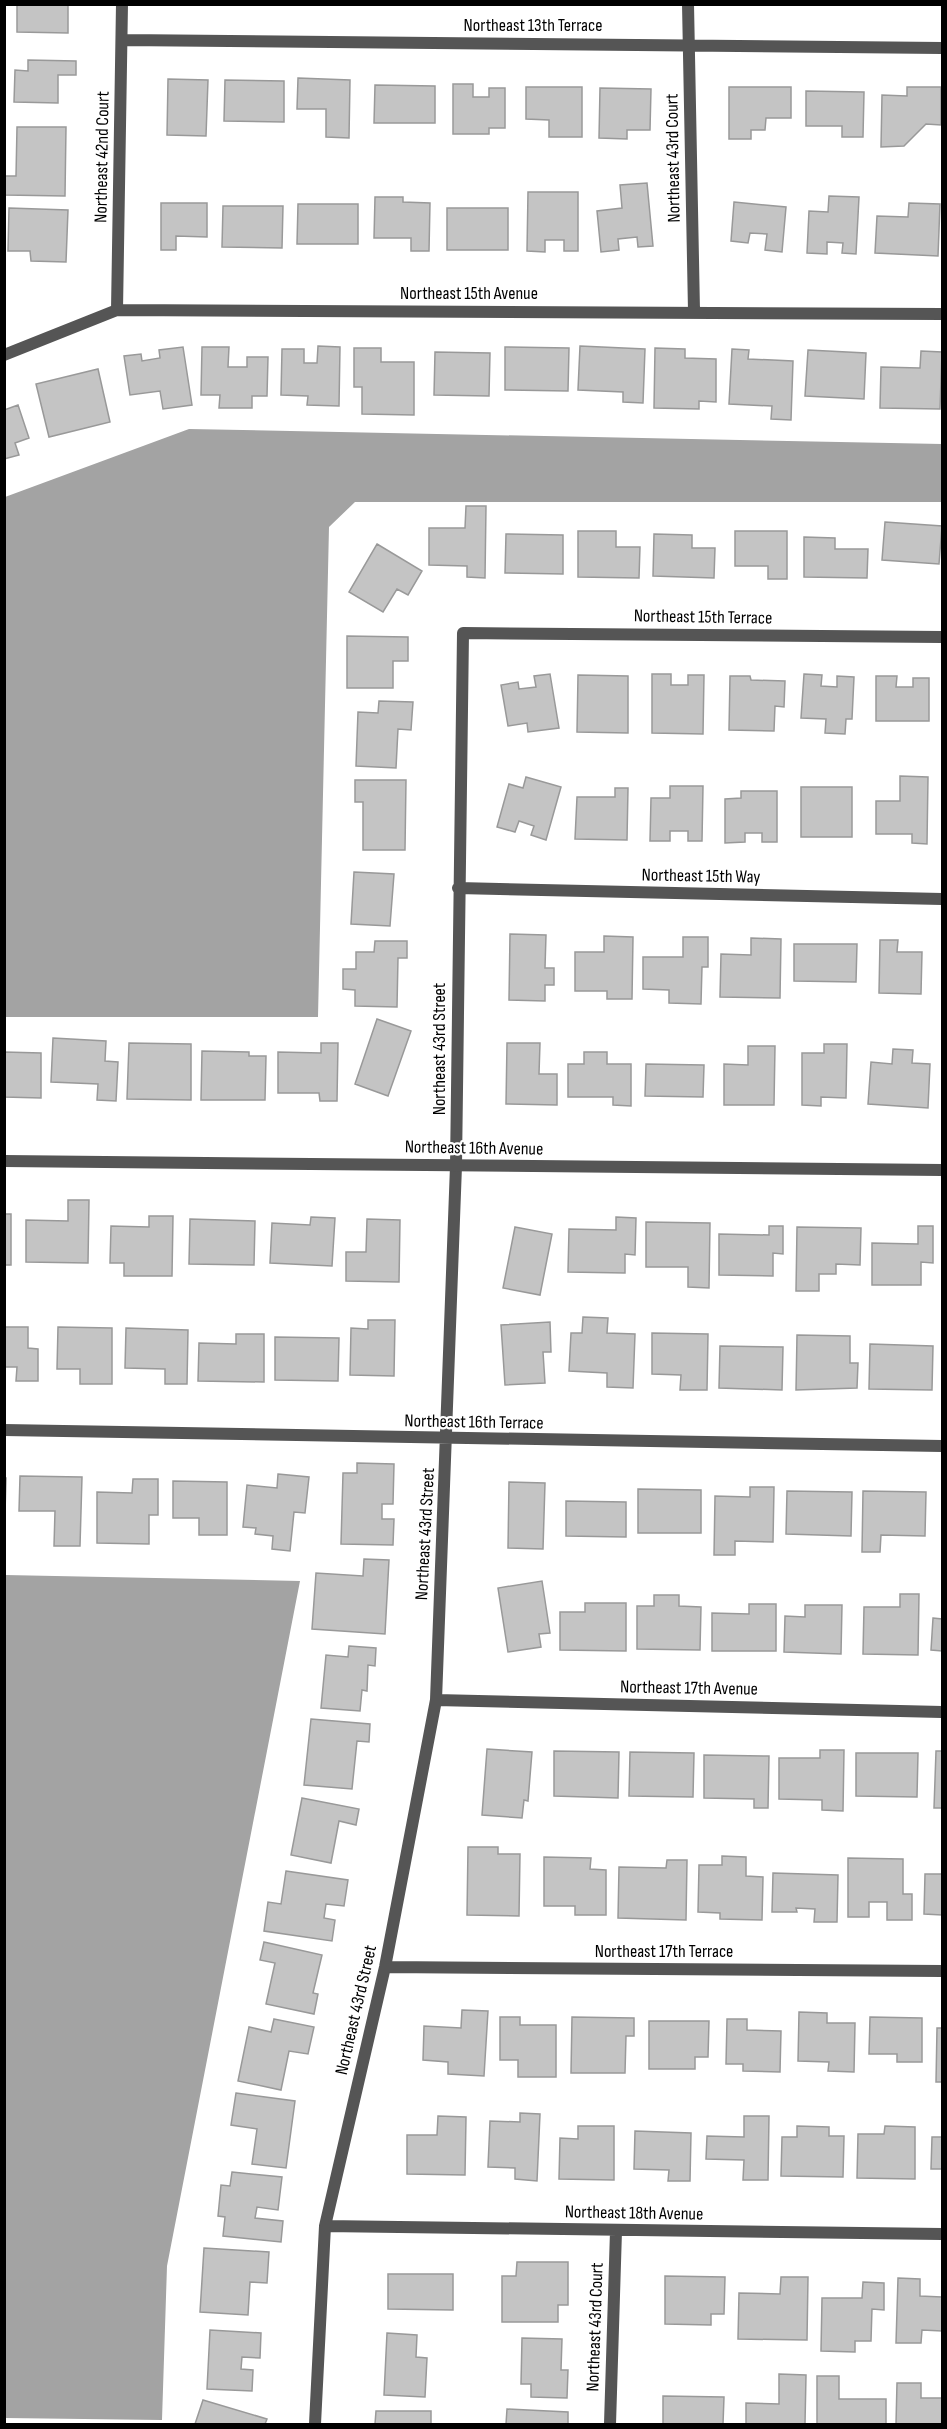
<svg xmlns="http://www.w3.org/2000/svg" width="947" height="2429" viewBox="0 0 947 2429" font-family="'Sofia Sans Condensed',sans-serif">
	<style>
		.water { fill: #a3a3a3 }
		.building { fill: #c4c4c4; stroke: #999; stroke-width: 1.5 }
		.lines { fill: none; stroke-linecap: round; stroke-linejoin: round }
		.minor { stroke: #555; stroke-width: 12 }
		.tertiary { stroke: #555; stroke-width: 12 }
		.labels { text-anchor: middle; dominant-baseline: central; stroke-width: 4.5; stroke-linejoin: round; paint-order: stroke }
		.street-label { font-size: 18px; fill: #000; stroke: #fff }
	</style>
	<rect width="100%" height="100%" fill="#fff"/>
	<path class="water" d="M189,429L942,444V502H355L329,527L318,1017H5V497Z
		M5,1575L300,1581L167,2266L162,2420L5,2418Z"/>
	<path class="building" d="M17,4H68V33L17,32Z
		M28,60L76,61V75H58V103L14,102L15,70L28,71Z
		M298,78L350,80L349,138L326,137V109H297Z
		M168,79L208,80L206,136L167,135Z
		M225,80L284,81V122L224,121Z
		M453,84H473V97H489V88H505V128H489V134H453Z
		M375,85L435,86V123H374Z
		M526,87H582V137H549V120L526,119Z
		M729,87H791V118H766L765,130H751V139H729Z
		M907,87H941V125L926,124L904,146L881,147L882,95L907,96Z
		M600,88L651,89L650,130H627V139L599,138Z
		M806,91L864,92L863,137H842V126H806Z
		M17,127H66L65,196L5,195V176H16Z
		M647,183L653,246L638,247L637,237L618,239L619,250L601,252L597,211L622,208L620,185Z
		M528,192H578V251H564V240H545V252L527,251Z
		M829,196L859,197L856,254L842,253L843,243L827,242V254L807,253L809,211L828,212Z
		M375,197H403V202L430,203L429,251H411V238H374Z
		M734,202L786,207L782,252L765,250L767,234L750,233L748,243L731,241Z
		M161,203H207V237L176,236V250H161Z
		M909,203L940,204L938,256L875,253L877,216L908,217Z
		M298,204H358V244H297Z
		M223,206H283L282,248L222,247Z
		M9,208L68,210L66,262L31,261L30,251H8Z
		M447,208H508V250H447Z
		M318,346L340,347L339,406L307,405L308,396L281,395L282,349H304V363H317Z
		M580,346L645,349L643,403L623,402V392L578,390Z
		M183,347L192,405L163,409L160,391L130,395L124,356L141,354L142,361L160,358L159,350Z
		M202,347H229L228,367H247V357H268L267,396H252V408H219L220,395H201Z
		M505,347L569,348L568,391L505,390Z
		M354,348H381V362H414V415L362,414V387H354Z
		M655,348L685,349V358L716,359V402L699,401V409L654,408Z
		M732,349L749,350L748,359L793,361L791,420L771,419L772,406L729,404Z
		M808,350L866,353L864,399L805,396Z
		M921,351L942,352L940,409L880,408L881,367L920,368Z
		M435,352L490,353L489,396L434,395Z
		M98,369L110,422L49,437L36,384Z
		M18,405L29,438L15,443L19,455L4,459V410Z
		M466,506H486L485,578L467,577V566L429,565V528H465Z
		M885,522L942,526L939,564L882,560Z
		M578,531H616V547H640L639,578L578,577Z
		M735,531H787V579H768V566H735Z
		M506,534L563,535V574L505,573Z
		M654,534L692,535V548H715L714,578L653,576Z
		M804,537L835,538V549H868L867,578L804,577Z
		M377,544L422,571L408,595L397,589L383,612L349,592Z
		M347,636L408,637V661H393V688H347Z
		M550,674L559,728L528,732L527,723L508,726L501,685L518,682L519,689L536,687L534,676Z
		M652,674H671V685H688V675H704L703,734L652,733Z
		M804,674L822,675L821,686L837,687V676L854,677L852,719H846L845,734L825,733L826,719L801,718Z
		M578,675L628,676V733L577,732Z
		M730,676H750L751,680L785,681L784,707L775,706L774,731L729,730Z
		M876,676H897L896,687H913V678H929V721H876Z
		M379,701L413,702L411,730L398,729L396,768L356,766L358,712L378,713Z
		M900,776L928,777L927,844L912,843V834H876V801H900Z
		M526,777L561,787L546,840L531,835L534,826L519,821L515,832L497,827L509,784L523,788Z
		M355,780H406L405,850H363V802H355Z
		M670,786H703L702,841H688V831H670V841H650L651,798H670Z
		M801,787H852V837H801Z
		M615,788H628L627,840L575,839L577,797H615Z
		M741,791H777V842H762V833H745V842L725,843V799L741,798Z
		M354,872L394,874L390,926L351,924Z
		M510,934L546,935L545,968H554V985H545V1001L509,1000Z
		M604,936L633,937L632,999H607V991H575V952H604Z
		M683,937H708V967H702L701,1004L669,1003V990L643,989V957H683Z
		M751,938L781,939L780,998L720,997L721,954L751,955Z
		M880,940H898L897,952H922L921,994L879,993Z
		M375,941H407V958H398L397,1007L355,1006V990L343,989V969H356V952H374Z
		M794,944H857L856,982L794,981Z
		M377,1019L411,1031L388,1096L355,1084Z
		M53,1038L106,1041L105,1061L118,1062L116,1101L97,1100L98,1084L51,1082Z
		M129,1043L191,1044V1100L127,1099Z
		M321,1043H338L337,1101H320L319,1093H278V1052L321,1053Z
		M507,1043H540L539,1074H557V1105L506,1104Z
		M824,1044H847L846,1098L821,1097V1106L802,1105V1053H824Z
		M748,1046H775L774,1105H724V1064L748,1065Z
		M893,1049L913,1050L912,1063L930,1064L928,1108L868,1104L871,1062L892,1064Z
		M202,1051L249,1052V1056H266L265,1100H201Z
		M4,1052L41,1053V1098L4,1097Z
		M584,1052H607V1064H631V1106L613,1105V1097H568V1064H584Z
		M646,1064L704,1065L703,1097L645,1096Z
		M68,1200H89L88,1263L26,1262V1220L68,1221Z
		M4,1214H11V1265H4Z
		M149,1216H173L172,1276H124V1263H110L111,1226L149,1227Z
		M311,1217L335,1218L332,1266L270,1263L272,1223L310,1225Z
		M616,1217L636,1218L635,1255L625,1254V1273L568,1272L569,1229L616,1230Z
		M190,1219L255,1221L254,1265L189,1264Z
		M367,1219L400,1220L399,1282L346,1281V1252H366Z
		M646,1222L710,1223L709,1288L688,1287V1267H646Z
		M769,1226H783V1254L773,1253V1276L719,1275V1234L769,1235Z
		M918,1226H933V1263L921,1262V1285H872V1243L918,1244Z
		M515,1227L552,1234L540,1295L503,1288Z
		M797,1227L861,1228L860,1265L836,1264V1274H819V1291H796Z
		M583,1317L608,1318L607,1333L635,1334L633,1388L607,1387V1373L569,1371L571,1333H582Z
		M368,1320H395L394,1376L350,1375L351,1328L368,1329Z
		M550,1322L551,1352H543L545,1383L505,1385L501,1325Z
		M4,1327H28V1348L38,1349V1381H16L17,1367H4Z
		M58,1327L112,1328V1384H80V1369H57Z
		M126,1328L188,1330L187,1384H165V1369L125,1368Z
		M652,1333L708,1334L707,1390H680L681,1375L652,1374Z
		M236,1334H264V1382L198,1381L199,1343L236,1344Z
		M797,1335L850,1336V1363H858L857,1388L796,1390Z
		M275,1337L339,1338L338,1381L275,1380Z
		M870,1344L933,1346L932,1390L869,1389Z
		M720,1346L783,1347L782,1390L719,1388Z
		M357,1463L394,1464L393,1504H382V1519H394L393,1545L341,1544L343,1473H357Z
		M278,1474L309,1477L305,1513L294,1512L290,1551L272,1549L273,1536L255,1534L256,1528L243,1527L247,1485L277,1488Z
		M20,1476L82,1477L80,1546H54L55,1511H19Z
		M4,1478H6L5,1513H4Z
		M133,1479H158V1515H149V1544L97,1543V1492L132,1493Z
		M173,1481L227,1482V1535H199V1518H173Z
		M509,1482L545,1483L543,1549L508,1548Z
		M750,1487H774L773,1542L735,1541V1555H714L715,1496L750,1497Z
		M638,1489L701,1490V1533H638Z
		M787,1491L852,1492L851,1536L786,1534Z
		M863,1491L926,1492L925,1536L881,1535L880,1552H862Z
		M566,1501L626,1502V1537L566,1536Z
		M364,1559L389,1560L385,1634L312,1629L316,1573L363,1576Z
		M542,1581L550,1633L539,1634L541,1647L508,1652L498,1588Z
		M900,1594H919L918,1655L863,1654L864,1607H900Z
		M654,1595H679V1606L701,1607L700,1650L637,1649V1606H654Z
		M585,1603H626V1651L560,1650V1612H585Z
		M749,1604H776V1651H712V1613L749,1614Z
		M805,1605H842L841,1654L784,1652L785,1616L805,1617Z
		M933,1618L942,1619V1651L931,1650Z
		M349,1646L376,1648L375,1666L368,1665L367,1691L362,1690L360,1711L321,1708L326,1655L348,1657Z
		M311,1719L370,1724L369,1742L357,1741L352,1789L304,1785Z
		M487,1749L532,1752L528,1801L524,1800L522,1818L482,1815Z
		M820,1750H844L843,1811L822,1810V1800L779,1799V1758H820Z
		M554,1751L619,1752L618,1798L554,1796Z
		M936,1751H942V1808H934Z
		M630,1752L694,1753L693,1797L629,1796Z
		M856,1753H918L917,1797L856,1796Z
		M704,1755L769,1756L768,1808H754V1799L704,1798Z
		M302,1798L359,1809L356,1825L339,1821L331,1863L291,1855Z
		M468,1847H498V1854H520L519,1916L467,1915Z
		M722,1856L746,1857V1876L763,1877L762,1920L720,1919V1913L698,1912L699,1865H722Z
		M544,1857L591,1858L590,1869L606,1870V1915H575V1906H544Z
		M848,1858L903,1859V1894H912V1920H887V1902H869V1917H848Z
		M667,1860H687L686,1920L618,1918L619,1867L666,1868Z
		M286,1871L348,1880L344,1906L326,1904L324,1918L335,1920L332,1941L264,1931L268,1902L281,1904Z
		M773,1873L838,1875L837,1922H814L815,1909L796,1908L797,1912H772Z
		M925,1874H942V1915L924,1914Z
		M264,1942L322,1955L313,1993L318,1994L314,2014L266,2004L275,1963L260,1960Z
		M462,2010L488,2011L484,2076L448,2074V2062L423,2060L424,2026L461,2028Z
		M799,2012L827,2013V2023H855L854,2072L828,2071L829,2062L798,2061Z
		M500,2017H520V2025H556V2077H518V2060H500Z
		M572,2017L634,2018V2036H626L625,2073H571Z
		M870,2017L922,2018V2062H897V2054H869Z
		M274,2019L314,2027L308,2054L289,2051L281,2090L238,2081L249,2027L271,2032Z
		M727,2019H747V2030L781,2031L780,2072L743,2071V2064H726Z
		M649,2021H709L708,2057H695V2069H649Z
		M937,2028H942V2082H936Z
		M236,2093L295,2101L286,2168L252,2164L257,2129L231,2125Z
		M520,2113L540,2114L537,2181L515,2179V2168L488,2167L490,2121L520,2122Z
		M438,2116L466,2117L465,2175L407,2174V2135H437Z
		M744,2116H769L768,2180H743L744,2160L706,2159L707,2136L744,2137Z
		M578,2126H614V2180L559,2179L560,2138L578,2139Z
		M797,2126L829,2127V2136H844L843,2177L781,2176L782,2137H797Z
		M885,2126L915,2127V2179L857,2178L858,2134H884Z
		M635,2131L691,2133L690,2181H668L669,2170L634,2169Z
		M932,2137H942V2169H931Z
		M232,2172L282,2177L278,2210L257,2207L255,2218L283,2221L281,2242L223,2236L225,2217L218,2216L221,2185L230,2186Z
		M204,2248L269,2252L267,2283L250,2282L248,2315L200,2312Z
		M517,2262H568V2305H558V2322H502V2276H516Z
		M388,2274H453V2310L388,2309Z
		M665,2276L725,2277L724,2314H711V2325L665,2324Z
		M781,2277H808L807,2340L738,2339L739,2293L780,2294Z
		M898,2278L920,2279V2296L942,2297V2294V2331L922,2330L921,2343H896Z
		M863,2282L884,2283V2310L872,2309L871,2341H855V2352L821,2351L822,2298H862Z
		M210,2330L261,2333L260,2358L242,2357L241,2369L253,2370L252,2391L207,2389Z
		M387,2333L417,2335L416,2357L427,2358L425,2397L384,2395Z
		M522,2338L562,2339L561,2370H568L567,2398L531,2397V2384H521Z
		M779,2374L806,2375L805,2424H746V2403L779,2404Z
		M817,2376H839V2399H886V2424H817Z
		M897,2383H921V2398H942V2424H896Z
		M663,2396L724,2397L723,2424H663Z
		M203,2400L267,2419L265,2424H195Z
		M507,2409L568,2412V2424H506Z
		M376,2411H431V2424H375Z"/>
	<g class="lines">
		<path class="minor" d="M688,4L694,311
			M123,40L942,48
			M117,310L122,4
			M4,355L117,310L942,314
			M458,888L942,899
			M4,1430L942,1446
			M436,1700L942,1712
			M385,1967L942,1971
			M325,2226L942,2234
			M315,2424L325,2226L385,1967L436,1700L456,1166L463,633L942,637
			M610,2424L616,2231"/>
		<path class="tertiary" d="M4,1161L942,1170"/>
	</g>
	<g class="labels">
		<g class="street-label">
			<text x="533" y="25">Northeast 13th Terrace</text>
			<text transform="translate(102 157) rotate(-89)">Northeast 42nd Court</text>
			<text transform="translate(673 158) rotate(-91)">Northeast 43rd Court</text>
			<text x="469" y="293">Northeast 15th Avenue</text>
			<text transform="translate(703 617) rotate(1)">Northeast 15th Terrace</text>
			<text transform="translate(701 876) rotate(1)">Northeast 15th Way</text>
			<text transform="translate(439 1049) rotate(-90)">Northeast 43rd Street</text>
			<text transform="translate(474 1148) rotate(1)">Northeast 16th Avenue</text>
			<text transform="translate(474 1422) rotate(1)">Northeast 16th Terrace</text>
			<text transform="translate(425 1534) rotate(-87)">Northeast 43rd Street</text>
			<text transform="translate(689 1688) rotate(1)">Northeast 17th Avenue</text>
			<text x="664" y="1951">Northeast 17th Terrace</text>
			<text transform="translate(356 2010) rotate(-77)">Northeast 43rd Street</text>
			<text transform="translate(634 2213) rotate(1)">Northeast 18th Avenue</text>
			<text transform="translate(595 2327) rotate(-88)">Northeast 43rd Court</text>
		</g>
	</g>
	<rect width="947" height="2429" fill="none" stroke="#000000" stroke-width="12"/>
</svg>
